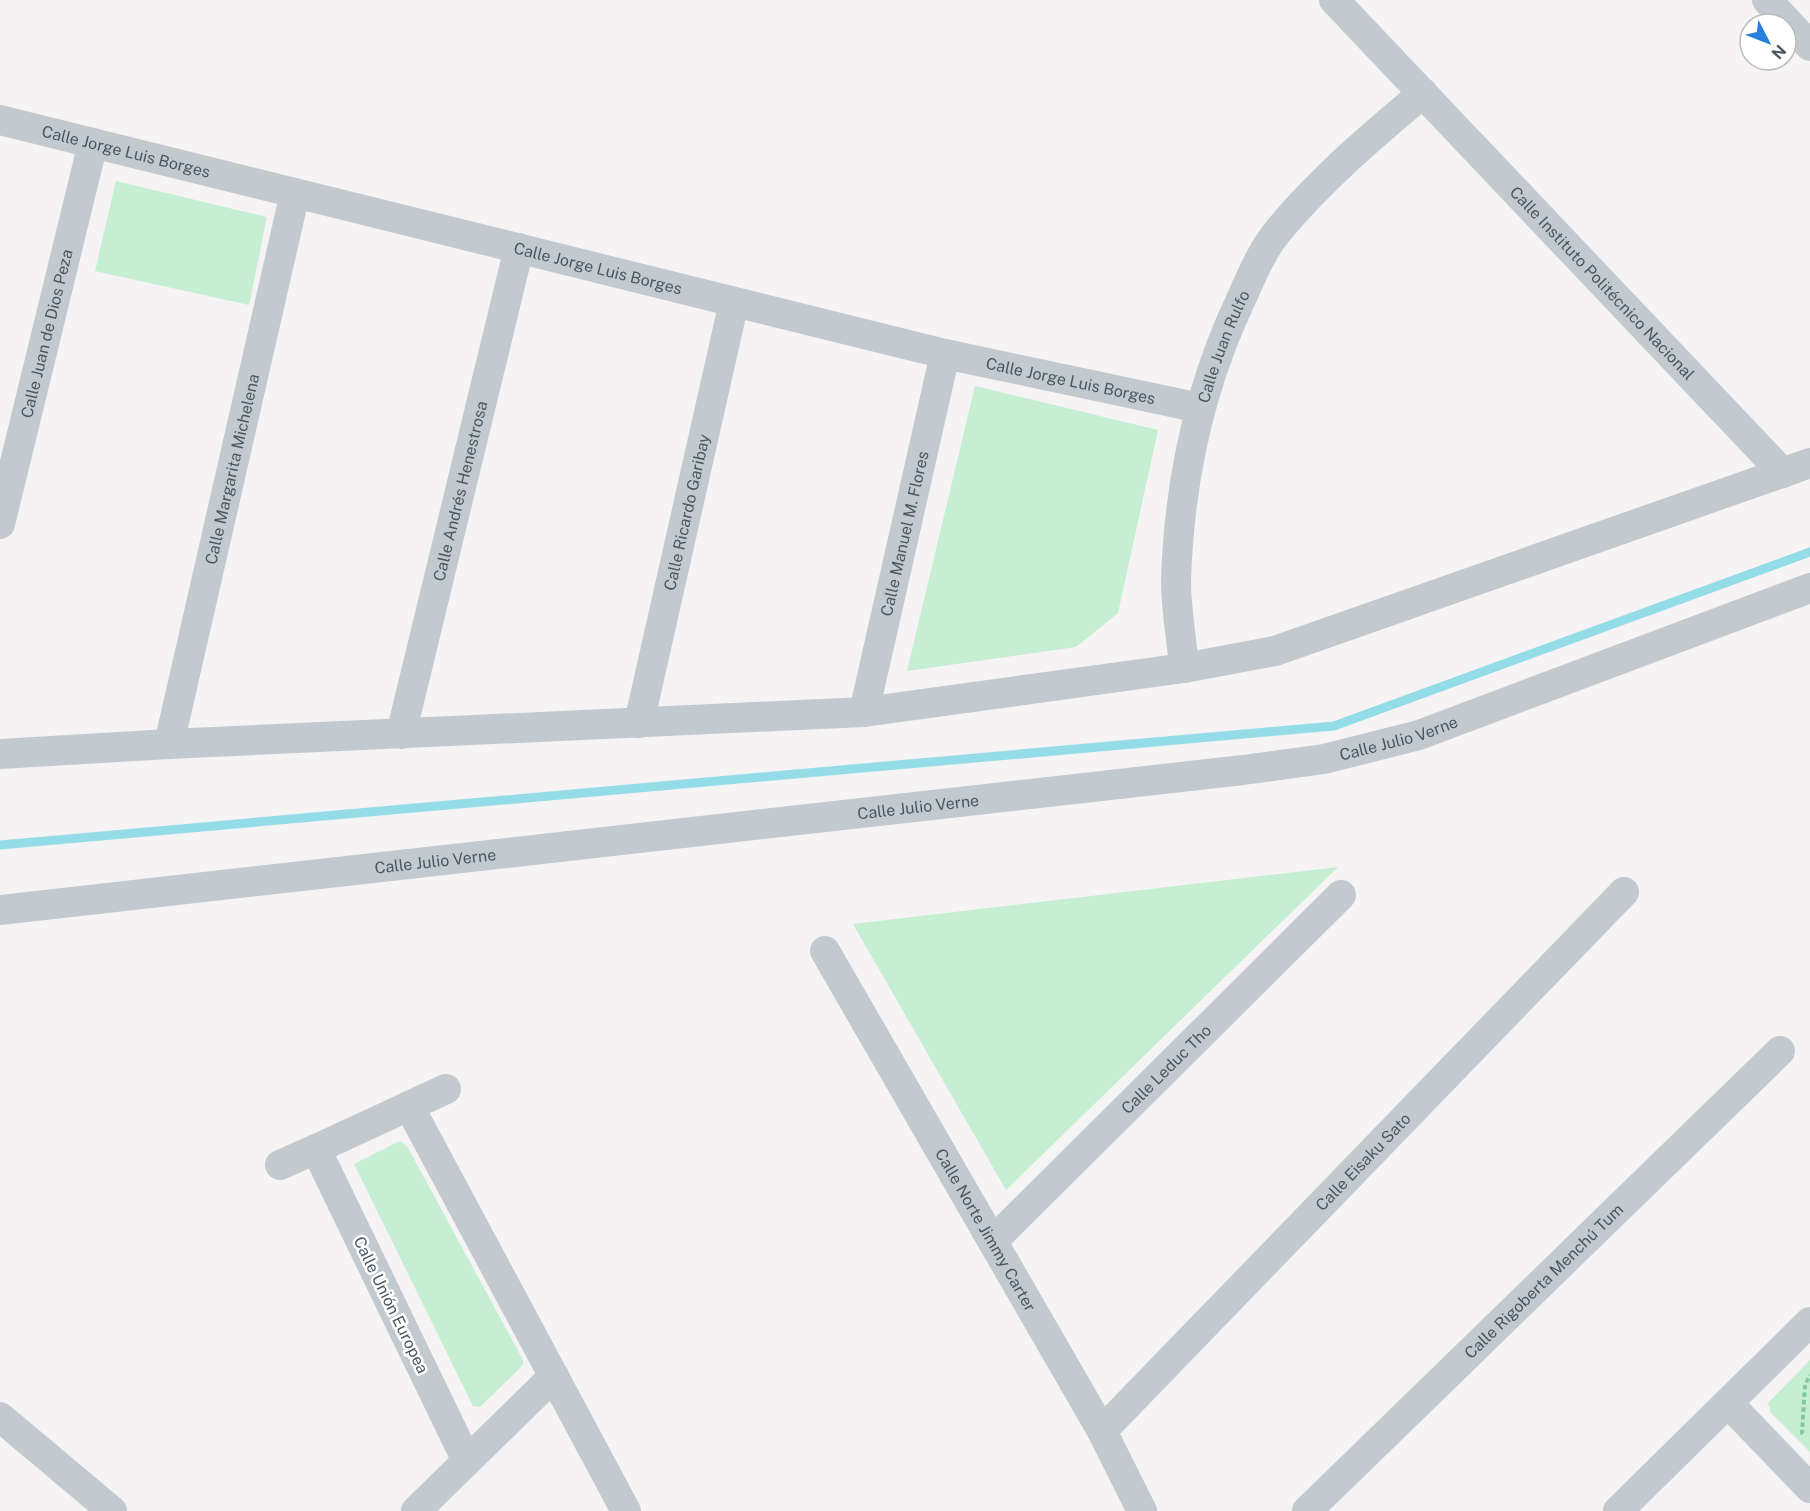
<svg xmlns="http://www.w3.org/2000/svg" width="1810" height="1511" viewBox="0 0 1810 1511" font-family="'Public Sans',sans-serif">
	<style>
		.green { fill: #c5eed3 }
		.lines { fill: none; stroke-linecap: round; stroke-linejoin: round }
		.stream { stroke: #95dce9; stroke-width: 9 }
		.path { stroke: #7ecba1; stroke-width: 4; stroke-dasharray: 4.5 3; stroke-linecap: butt }
		.minor { stroke: #c2cad0; stroke-width: 30 }
		.labels { text-anchor: middle; dominant-baseline: central; stroke-width: 5; stroke-linejoin: round; paint-order: stroke }
		.street-label { font-size: 16px; fill: #4b575f; stroke: #fff }
	</style>
	<rect width="100%" height="100%" fill="#f5f3f3"/>
	<path class="green" d="M116,181L267,217L249,305L95,271Z
		M975,386L1158,430L1118,613L1076,647L907,671Z
		M1338,867L1006,1190L853,924Z
		M400,1141L407,1146L523,1360V1365L480,1407L473,1406L354,1164Z
		M1810,1360V1452L1771,1413L1768,1403Z"/>
	<g class="lines">
		<path class="stream" d="M0,845L1334,726L1810,552"/>
		<path class="path" d="M1803,1434L1802,1433L1805,1385L1810,1375"/>
		<g class="minor">
			<path id="s1" d="M1334,0L1783,473"/>
			<path d="M1767,0L1810,46"/>
			<path id="s2" d="M0,120L945,354L1200,408"/>
			<path id="s3" d="M0,524L93,143"/>
			<path id="s4" d="M1184,668C1182,640 1176,610 1176,581C1179,483 1200,384 1243,295C1252,274 1263,249 1278,231C1321,179 1372,136 1423,93"/>
			<path id="s5" d="M864,712L945,354"/>
			<path id="s6" d="M639,723L734,302"/>
			<path id="s7" d="M401,734L519,248"/>
			<path id="s8" d="M169,744L295,193"/>
			<path d="M0,754L169,744L864,712L1184,668L1275,651L1810,463"/>
			<path id="s9" d="M0,910L1243,770L1324,759L1419,735L1810,588"/>
			<path id="s10" d="M825,951L1102,1431L1142,1511"/>
			<path d="M409,1106L446,1089"/>
			<path d="M280,1165L316,1149"/>
			<path id="s11" d="M993,1241L1341,895"/>
			<path d="M1728,1403L1810,1488"/>
			<path d="M0,1417L112,1511"/>
			<path id="s12" d="M1102,1431L1624,892"/>
			<path d="M467,1461L554,1376"/>
			<path d="M416,1511L467,1461L316,1149L409,1106L626,1511"/>
			<path id="s13" d="M1307,1511L1780,1051"/>
			<path d="M1618,1511L1810,1322"/>
		</g>
	</g>
	<g class="labels">
		<g class="street-label">
			<text stroke="none"><textPath href="#s2" startOffset="130">Calle Jorge Luis Borges</textPath></text>
			<text stroke="none"><textPath href="#s2" startOffset="616">Calle Jorge Luis Borges</textPath></text>
			<text stroke="none"><textPath href="#s1" startOffset="390">Calle Instituto Politécnico Nacional</textPath></text>
			<text stroke="none"><textPath href="#s3" startOffset="196">Calle Juan de Dios Peza</textPath></text>
			<text stroke="none"><textPath href="#s4" startOffset="328">Calle Juan Rulfo</textPath></text>
			<text stroke="none"><textPath href="#s2" startOffset="1102">Calle Jorge Luis Borges</textPath></text>
			<text stroke="none"><textPath href="#s8" startOffset="282">Calle Margarita Michelena</textPath></text>
			<text stroke="none"><textPath href="#s7" startOffset="250">Calle Andrés Henestrosa</textPath></text>
			<text stroke="none"><textPath href="#s6" startOffset="216">Calle Ricardo Garibay</textPath></text>
			<text stroke="none"><textPath href="#s5" startOffset="183">Calle Manuel M. Flores</textPath></text>
			<text stroke="none"><textPath href="#s9" startOffset="1410">Calle Julio Verne</textPath></text>
			<text stroke="none"><textPath href="#s9" startOffset="924">Calle Julio Verne</textPath></text>
			<text stroke="none"><textPath href="#s9" startOffset="438">Calle Julio Verne</textPath></text>
			<text stroke="none"><textPath href="#s11" startOffset="244">Calle Leduc Tho</textPath></text>
			<text stroke="none"><textPath href="#s12" startOffset="375">Calle Eisaku Sato</textPath></text>
			<text stroke="none"><textPath href="#s10" startOffset="322">Calle Norte Jimmy Carter</textPath></text>
			<text stroke="none"><textPath href="#s13" startOffset="330">Calle Rigoberta Menchú Tum</textPath></text>
			<text transform="translate(391 1305) rotate(64)">Calle Unión Europea</text>
		</g>
	</g>
	<g transform="translate(1768 42) rotate(132)"><circle r="28" fill="#ffffff" stroke="#b7bcbf" stroke-width="1.5"/>
	<path d="M0-4.5L10 22L0 15L-10 22Z" fill="#257fdc"/>
	<text y="-9" font-size="16" font-weight="bold" text-anchor="middle" fill="#4b575f">N</text>
	</g>
</svg>
